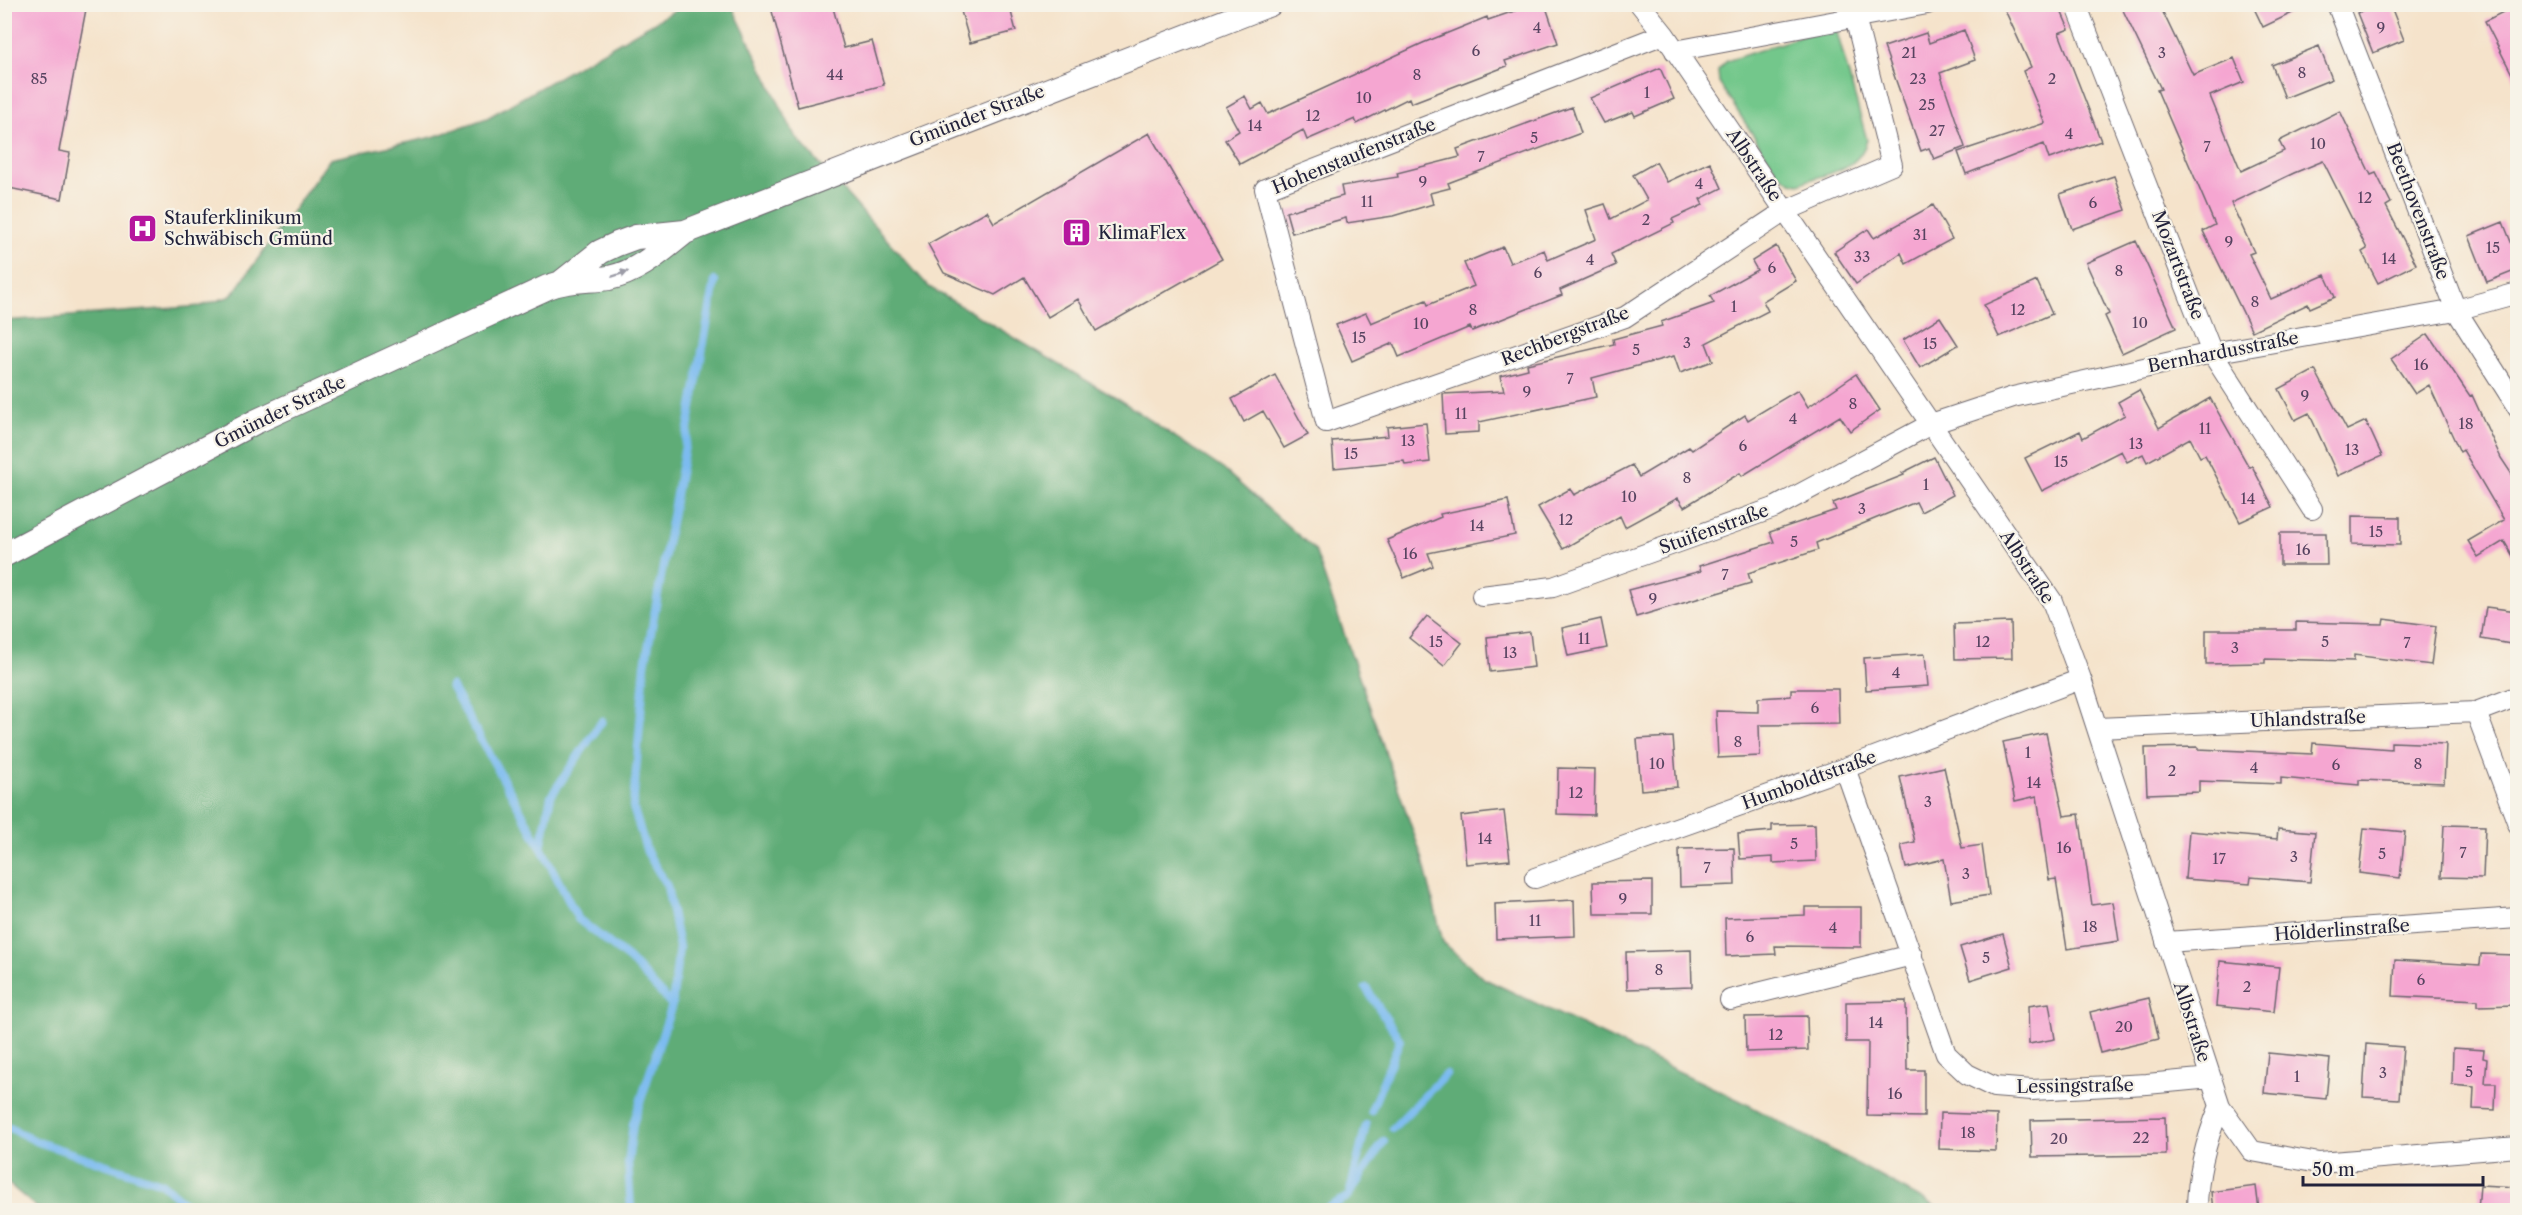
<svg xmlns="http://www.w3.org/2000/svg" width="2522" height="1215" viewBox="0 0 2522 1215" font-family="'Libre Caslon Text',serif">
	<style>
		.green { fill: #73c78b; stroke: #4a7463; stroke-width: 1.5 }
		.forest { fill: #5eac77; stroke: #406759; stroke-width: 1.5 }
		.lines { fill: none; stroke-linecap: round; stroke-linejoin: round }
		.stream { stroke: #7cbbf0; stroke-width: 8 }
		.building { fill: #f5a6d1 }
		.minor-casing { stroke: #6c666d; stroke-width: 22 }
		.tertiary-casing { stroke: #6c666d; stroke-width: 26 }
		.minor { stroke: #fff; stroke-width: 20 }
		.tertiary { stroke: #fff; stroke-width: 24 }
		.oneway { fill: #9c9ca7 }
		.labels { text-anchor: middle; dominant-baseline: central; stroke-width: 4.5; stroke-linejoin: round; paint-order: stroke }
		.number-label { font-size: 15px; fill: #574360 }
		.street-label { font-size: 18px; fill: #22223b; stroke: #f7f3e8 }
		.poi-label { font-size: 18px; fill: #22223b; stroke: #f7f3e8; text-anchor: start }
	</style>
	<rect width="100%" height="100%" fill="#f7f3e8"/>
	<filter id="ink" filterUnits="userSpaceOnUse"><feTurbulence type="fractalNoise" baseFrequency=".0167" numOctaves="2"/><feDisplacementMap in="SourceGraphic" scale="12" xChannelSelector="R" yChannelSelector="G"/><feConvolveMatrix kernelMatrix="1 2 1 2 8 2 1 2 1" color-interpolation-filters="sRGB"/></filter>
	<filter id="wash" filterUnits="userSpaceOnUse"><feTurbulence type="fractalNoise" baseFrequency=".008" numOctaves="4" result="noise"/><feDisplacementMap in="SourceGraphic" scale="24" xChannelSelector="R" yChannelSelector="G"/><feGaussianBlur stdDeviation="1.35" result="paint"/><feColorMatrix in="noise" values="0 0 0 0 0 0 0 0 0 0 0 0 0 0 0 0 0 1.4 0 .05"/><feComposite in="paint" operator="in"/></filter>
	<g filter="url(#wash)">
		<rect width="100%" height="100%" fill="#f5e3cb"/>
		<path class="green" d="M1835,25L1867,140C1859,172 1827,172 1799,184L1791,182L1778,173L1719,83L1718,71L1727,61Z"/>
		<path class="forest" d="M731,4L795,136L929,287L1126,404L1223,469L1315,550L1423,860L1443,942L1483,978L1745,1103L1942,1210H45L36,1207L5,1181V321L201,306L231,296L330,159L433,137L487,118L684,5Z"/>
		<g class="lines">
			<path class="stream" d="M451,686L541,847L578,919L628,958L672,1005
				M541,847L551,796L602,721
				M1366,988L1400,1040L1371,1111
				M4,1125L38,1142L161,1183L192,1210
				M1393,1128L1446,1074
				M1352,1190L1384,1141
				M631,1210L628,1163L633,1124L672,1005L679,947L667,886L647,852L633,807L645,665L715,281
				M1324,1210L1349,1196L1366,1125"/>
		</g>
		<g id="blocks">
			<path class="building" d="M4,4H87L59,151L70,153L62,199L4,187Z
				M770,4H832L844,48L872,41L884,85L798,107Z
				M959,4H1009L1016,31L970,43Z
				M1535,4H1545L1558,43L1505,61L1507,66L1411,103L1409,98L1357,124L1355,119L1307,140L1303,130L1240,164L1225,140L1239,131L1226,107L1245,96L1252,109L1262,103L1268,114L1423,43L1487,17L1488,20Z
				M2017,4H2058L2069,29L2059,33L2101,141L2049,159L2044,144L1966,174L1958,152L2045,123L2023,71L2031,67L2005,10Z
				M2120,4H2159L2193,75L2234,58L2244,82L2210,96L2241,171L2284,151L2279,141L2340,111L2371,175L2376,173L2391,203L2386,206L2416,264L2378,283L2362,252L2367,249L2323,161L2294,173L2231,203L2254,252L2249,254L2271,299L2325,275L2335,297L2310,308L2308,304L2252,331L2203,231L2215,225L2157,90L2161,89Z
				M2252,4H2311L2263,27Z
				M2380,4H2390L2404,40L2373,53L2357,13Z
				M2517,5V84L2485,21Z
				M1964,30L1975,60L1940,73L1965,147L1934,159L1929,148L1921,151L1884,47L1926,33L1929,43Z
				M2319,46L2332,79L2285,98L2272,65Z
				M1660,68L1674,99L1635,116L1633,112L1604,123L1590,98Z
				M1572,107L1581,133L1448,183L1450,188L1430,193L1433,204L1393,216L1347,223L1346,218L1292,233L1286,212L1343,196L1341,186L1398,177L1397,173L1460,157L1457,149Z
				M1149,133L1222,259L1096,331L1078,299L1048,317L1024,277L995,295L944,273L928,244L987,211L994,223Z
				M1656,162L1667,182L1710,162L1722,188L1700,199L1703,205L1672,219L1674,223L1611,254L1616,265L1560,290L1562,295L1472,331L1470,327L1399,357L1393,343L1352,361L1336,325L1366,313L1371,323L1426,300L1428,305L1474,286L1464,263L1503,247L1510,263L1544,250L1548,260L1596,239L1586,210L1605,204L1611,219L1647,200L1633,175Z
				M2114,176L2126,210L2072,229L2060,194Z
				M1933,205L1952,239L1906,264L1901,253L1856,284L1834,252L1868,229L1874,238Z
				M2503,222L2517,257V270L2487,282L2469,236Z
				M2136,241L2176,328L2122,353L2105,316L2109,314L2086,263Z
				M1776,246L1796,281L1763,301L1768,311L1706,343L1713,361L1680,373L1674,356L1592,378L1596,397L1479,422V432L1445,434L1443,394L1504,391L1500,376L1528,369L1527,364L1614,344L1613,339L1662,326L1661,322L1714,303L1710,296L1757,270L1752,261Z
				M2037,281L2052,314L1999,337L1984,305Z
				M1940,317L1958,345L1920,368L1903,340Z
				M2428,334L2470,396L2472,395L2501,458L2517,482V563L2504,541L2478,557L2468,541L2504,520L2463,450L2460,452L2429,385L2415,394L2391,359Z
				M2315,370L2347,430L2366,421L2382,456L2338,476L2309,413L2295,420L2279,389Z
				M1856,374L1880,410L1850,431L1840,416L1742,476L1740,473L1684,507L1678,498L1625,527L1620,516L1563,549L1538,507L1570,489L1574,495L1632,465L1639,477L1689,447L1692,450L1745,415L1748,420L1798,390L1808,407Z
				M1275,375L1308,435L1284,448L1263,411L1244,422L1232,399Z
				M2139,390L2159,428L2210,398L2249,467L2252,466L2273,507L2240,522L2205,455L2200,457L2190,438L2147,462L2143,454L2127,462L2121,451L2042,491L2025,458L2080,431L2083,438L2125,415L2118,402Z
				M1426,423L1430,462L1405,465L1404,461L1334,468L1332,441L1388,436L1387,427Z
				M1934,457L1953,495L1921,512L1916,502L1816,543L1818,550L1748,573L1751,583L1636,617L1628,590L1701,571L1699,566L1774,542L1770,532L1836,510L1833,503L1904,475L1902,473Z
				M1508,500L1515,535L1428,553L1433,566L1404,578L1387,540L1441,517L1440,514Z
				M2352,516L2400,517V545L2352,544Z
				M2280,533H2326L2327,565H2280Z
				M2486,607L2517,611V645L2481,639Z
				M1427,616L1462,643L1444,666L1409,638Z
				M1601,619L1607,648L1568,656L1562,628Z
				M2384,619L2436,626L2431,665L2354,655V661L2265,659V663L2206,664V630H2296V622L2383,624Z
				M2011,622L2012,658L1955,659L1954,624Z
				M1530,632L1534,667L1490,672L1487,637Z
				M1925,654L1928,686L1866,690L1864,658Z
				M1791,689H1838L1839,724L1759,725L1760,756L1718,758L1716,711L1758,712V698L1791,696Z
				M2046,733L2064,816L2079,814L2092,905L2113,902L2119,941L2067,949L2056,879L2049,880L2037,796L2015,801L2003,742Z
				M1673,737L1677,787L1641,790L1637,739Z
				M2391,742L2446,744L2444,783L2359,780V785L2281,778V784L2199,781V792L2147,794L2145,748L2198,747V749L2312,754L2313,743L2391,749Z
				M1944,767L1962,848L1982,845L1989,895L1951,901L1944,859L1906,868L1901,845L1915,842L1900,777Z
				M1558,768L1595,769L1594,815L1557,814Z
				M1504,811L1510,860L1466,864L1461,816Z
				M1815,824L1816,861L1773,863V857L1740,859L1738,834L1772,831V825Z
				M2444,825L2485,826L2483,878L2441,877Z
				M2364,828L2405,832L2400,878L2359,873Z
				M2278,829L2315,832L2310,882L2251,877L2250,884L2185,879L2189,831L2277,839Z
				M1734,848L1735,885L1680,887L1679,849Z
				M1652,881V914H1594L1593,882Z
				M1574,900L1575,936L1496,939L1495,904Z
				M1805,907H1861V947L1775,946L1776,954L1726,956L1725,918L1805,915Z
				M2003,934L2012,967L1970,980L1960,947Z
				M1691,950L1692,987L1627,989L1626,952Z
				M2481,954L2517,955V1005L2478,1006V1000L2393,996L2395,960L2480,965Z
				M2220,961L2279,967L2274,1012L2216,1006Z
				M2149,998L2159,1039L2100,1053L2090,1012Z
				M1906,1001L1907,1070H1924V1117L1867,1116L1868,1042H1846V1002Z
				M2049,1003L2055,1039L2029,1044L2028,1006Z
				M1807,1016L1808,1050L1746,1052L1745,1017Z
				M2366,1044L2403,1047L2399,1099L2363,1097Z
				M2453,1048L2484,1050L2483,1058L2487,1059L2485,1083H2496L2495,1110L2473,1109L2474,1087L2452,1085Z
				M2268,1053L2330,1059L2326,1099L2264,1093Z
				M1940,1113L1997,1115L1996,1151L1939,1149Z
				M2165,1117L2166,1155L2032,1157L2031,1120Z
				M2480,1185L2517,1187V1210H2478Z
				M2256,1186L2259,1210H2213L2211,1192Z"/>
		</g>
	</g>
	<g filter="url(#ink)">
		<use href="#blocks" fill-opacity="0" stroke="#6c666d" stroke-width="1.5"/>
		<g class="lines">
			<defs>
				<path id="minor" d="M1640,4L1664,34L2052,601L2081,679L2220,1106C2206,1140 2197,1173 2197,1210
					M2076,4L2212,353L2312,509
					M2337,4L2456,310L2518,408
					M1664,34L1265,189L1326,422L1625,317L1785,211L1892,165L1855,17
					M1675,51L1927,4
					M1482,596L1553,587L1774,508L1931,424L2013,397L2212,353L2456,310L2518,293
					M2476,712L2518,824
					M2097,728L2476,712L2518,696
					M1845,768L1946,1054L1967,1074L1994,1087L2032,1090L2147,1084L2211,1078
					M1535,878L1845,768L2081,679
					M2166,942L2518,918
					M1730,1000L1912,955
					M2220,1106L2252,1151L2319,1163L2518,1147"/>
				<path id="tertiary" d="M562,282L600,252L617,244L636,237L685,232L1270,4
					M4,555L255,422L548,287C568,279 588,281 609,278C639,272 662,250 685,232"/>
			</defs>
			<use href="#minor" class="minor-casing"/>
			<use href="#tertiary" class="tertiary-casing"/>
			<use href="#minor" class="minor"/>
			<use href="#tertiary" class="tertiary"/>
		</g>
		<defs><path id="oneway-solid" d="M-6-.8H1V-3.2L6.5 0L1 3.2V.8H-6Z" transform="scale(1.5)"/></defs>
		<use class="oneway" href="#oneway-solid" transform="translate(620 274) rotate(-18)"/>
	</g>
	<defs>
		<symbol id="hospital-square" viewBox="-11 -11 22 22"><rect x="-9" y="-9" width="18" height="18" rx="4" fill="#b5179e" stroke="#f7f3e8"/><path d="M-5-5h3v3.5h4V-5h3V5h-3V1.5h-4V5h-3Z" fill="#fff"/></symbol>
		<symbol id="building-square" viewBox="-11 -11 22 22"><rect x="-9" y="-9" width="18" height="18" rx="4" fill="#b5179e" stroke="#f7f3e8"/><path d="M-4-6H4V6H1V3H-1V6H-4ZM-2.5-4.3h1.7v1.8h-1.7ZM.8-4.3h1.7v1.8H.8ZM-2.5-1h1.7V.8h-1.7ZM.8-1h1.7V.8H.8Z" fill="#fff"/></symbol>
	</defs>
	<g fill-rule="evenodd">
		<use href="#hospital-square" x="126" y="212" width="33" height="33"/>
		<use href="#building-square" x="1060" y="216" width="33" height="33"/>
	</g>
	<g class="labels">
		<g class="number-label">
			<text x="1537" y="27">4</text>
			<text x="2381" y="27">9</text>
			<text x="1476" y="50">6</text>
			<text x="1909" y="52">21</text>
			<text x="2162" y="52">3</text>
			<text x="2302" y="72">8</text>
			<text x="835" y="74">44</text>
			<text x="1417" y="74">8</text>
			<text x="39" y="78">85</text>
			<text x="1918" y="78">23</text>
			<text x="2052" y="78">2</text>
			<text x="1647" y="92">1</text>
			<text x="1364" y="97">10</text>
			<text x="1927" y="104">25</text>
			<text x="1313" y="115">12</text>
			<text x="1255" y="125">14</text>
			<text x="1937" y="130">27</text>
			<text x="2069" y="133">4</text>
			<text x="1534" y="137">5</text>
			<text x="2318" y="143">10</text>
			<text x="2207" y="146">7</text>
			<text x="1481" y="156">7</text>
			<text x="1423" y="181">9</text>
			<text x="1699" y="183">4</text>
			<text x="2365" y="197">12</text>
			<text x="1367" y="201">11</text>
			<text x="2093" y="202">6</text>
			<text x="1646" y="219">2</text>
			<text x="1920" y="234">31</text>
			<text x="2229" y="241">9</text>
			<text x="2493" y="247">15</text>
			<text x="1862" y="256">33</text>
			<text x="2389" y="258">14</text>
			<text x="1590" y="259">4</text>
			<text x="1772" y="267">6</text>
			<text x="2119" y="270">8</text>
			<text x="1538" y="272">6</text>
			<text x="2255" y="301">8</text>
			<text x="1734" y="306">1</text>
			<text x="1473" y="309">8</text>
			<text x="2018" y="309">12</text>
			<text x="2140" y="322">10</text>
			<text x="1421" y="323">10</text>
			<text x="1359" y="337">15</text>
			<text x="1687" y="342">3</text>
			<text x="1930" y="343">15</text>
			<text x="1636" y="349">5</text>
			<text x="2421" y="364">16</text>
			<text x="1570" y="378">7</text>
			<text x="1527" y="391">9</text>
			<text x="2305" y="395">9</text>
			<text x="1853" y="403">8</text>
			<text x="1461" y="413">11</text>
			<text x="1793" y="418">4</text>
			<text x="2466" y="423">18</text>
			<text x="2205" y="428">11</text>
			<text x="1408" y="440">13</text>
			<text x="2136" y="443">13</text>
			<text x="1743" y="445">6</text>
			<text x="2352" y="449">13</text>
			<text x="1351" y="453">15</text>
			<text x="2061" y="461">15</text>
			<text x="1687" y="477">8</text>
			<text x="1926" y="484">1</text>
			<text x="1629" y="496">10</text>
			<text x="2248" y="498">14</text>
			<text x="1862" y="508">3</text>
			<text x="1566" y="519">12</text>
			<text x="1477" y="525">14</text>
			<text x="2376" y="531">15</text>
			<text x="1794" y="541">5</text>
			<text x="2303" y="549">16</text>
			<text x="1410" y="553">16</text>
			<text x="1725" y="574">7</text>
			<text x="1653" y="598">9</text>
			<text x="1584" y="638">11</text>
			<text x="1436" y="641">15</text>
			<text x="1983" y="641">12</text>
			<text x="2325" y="641">5</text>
			<text x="2407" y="642">7</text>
			<text x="2235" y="647">3</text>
			<text x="1510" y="652">13</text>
			<text x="1896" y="672">4</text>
			<text x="1815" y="707">6</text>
			<text x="1738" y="741">8</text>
			<text x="2028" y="752">1</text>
			<text x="1657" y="763">10</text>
			<text x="2418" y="763">8</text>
			<text x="2336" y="764">6</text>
			<text x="2254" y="767">4</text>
			<text x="2172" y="770">2</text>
			<text x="2034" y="782">14</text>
			<text x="1576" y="792">12</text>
			<text x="1928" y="801">3</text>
			<text x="1485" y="838">14</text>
			<text x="1794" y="843">5</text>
			<text x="2064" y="847">16</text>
			<text x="2463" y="852">7</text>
			<text x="2382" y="853">5</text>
			<text x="2294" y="856">3</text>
			<text x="2219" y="858">17</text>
			<text x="1707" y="867">7</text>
			<text x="1966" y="873">3</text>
			<text x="1623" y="898">9</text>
			<text x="1535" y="920">11</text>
			<text x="2090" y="926">18</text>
			<text x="1833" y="927">4</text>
			<text x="1750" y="936">6</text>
			<text x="1986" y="957">5</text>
			<text x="1659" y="969">8</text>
			<text x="2421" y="979">6</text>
			<text x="2247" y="986">2</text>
			<text x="1876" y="1022">14</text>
			<text x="2124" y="1026">20</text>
			<text x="1776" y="1034">12</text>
			<text x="2469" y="1071">5</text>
			<text x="2383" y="1072">3</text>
			<text x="2297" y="1076">1</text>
			<text x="1895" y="1093">16</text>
			<text x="1968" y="1132">18</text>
			<text x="2141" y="1137">22</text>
			<text x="2059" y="1138">20</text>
		</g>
		<g class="street-label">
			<text transform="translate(977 116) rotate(-21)">Gmünder Straße</text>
			<text transform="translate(1354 156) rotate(-22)">Hohenstaufenstraße</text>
			<text transform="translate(1754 165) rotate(56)">Albstraße</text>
			<text transform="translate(2418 211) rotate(69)">Beethovenstraße</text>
			<text transform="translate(2178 265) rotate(69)">Mozartstraße</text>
			<text transform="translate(1565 336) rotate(-21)">Rechbergstraße</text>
			<text transform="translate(2223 352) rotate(-11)">Bernhardusstraße</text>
			<text transform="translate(280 412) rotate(-26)">Gmünder Straße</text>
			<text transform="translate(1714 529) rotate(-20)">Stuifenstraße</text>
			<text transform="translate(2027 567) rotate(57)">Albstraße</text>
			<text transform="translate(2308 719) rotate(-2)">Uhlandstraße</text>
			<text transform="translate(1809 780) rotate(-20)">Humboldtstraße</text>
			<text transform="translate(2342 930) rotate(-4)">Hölderlinstraße</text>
			<text transform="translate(2192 1022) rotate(72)">Albstraße</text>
			<text transform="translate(2075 1086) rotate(-1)">Lessingstraße</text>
		</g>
		<g class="poi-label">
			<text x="164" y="218">Stauferklinikum<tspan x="164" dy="21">Schwäbisch Gmünd</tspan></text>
			<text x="1098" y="233">KlimaFlex</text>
		</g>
	</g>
	<rect width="2522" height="1215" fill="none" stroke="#f7f3e8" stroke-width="24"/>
	<path d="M2303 1176v9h180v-9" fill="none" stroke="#22223b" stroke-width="3"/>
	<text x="2312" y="1176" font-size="18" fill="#22223b" stroke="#f7f3e8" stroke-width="4.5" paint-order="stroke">50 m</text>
</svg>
